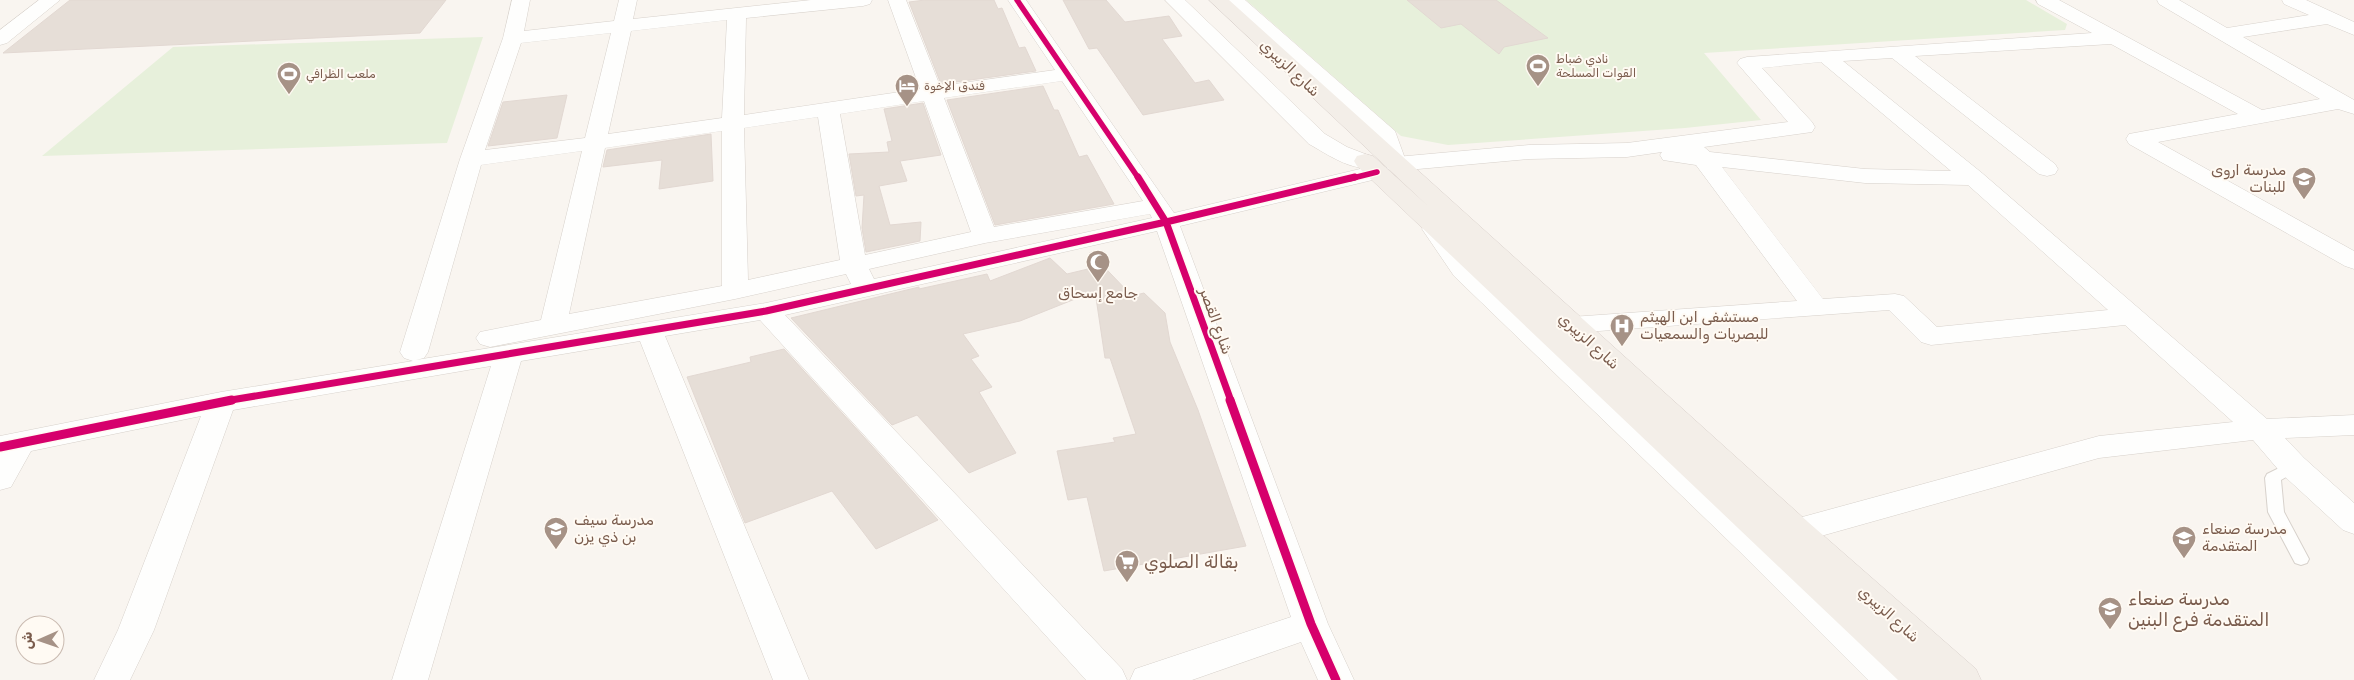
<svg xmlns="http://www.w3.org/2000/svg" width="2354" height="680" viewBox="0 0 2354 680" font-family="Rubik,Cairo,sans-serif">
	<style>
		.green { fill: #e7f0db }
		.building { fill: #e6ded7; stroke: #e2d8d2 }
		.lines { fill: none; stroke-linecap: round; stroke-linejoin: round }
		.service-casing { stroke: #d7d1cb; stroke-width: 2 }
		.minor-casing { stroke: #d7d1cb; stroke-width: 1 }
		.secondary-casing { stroke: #d9d2cb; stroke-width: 1 }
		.primary-casing { stroke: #dad1cc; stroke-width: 1 }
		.service { fill: #fefefd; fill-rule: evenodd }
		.minor { fill: #fefefd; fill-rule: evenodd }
		.secondary { fill: #fefefd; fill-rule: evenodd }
		.primary { fill: #f3eee8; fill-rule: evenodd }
		.cycleway-far2-casing { stroke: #fffaf3; stroke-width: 8 }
		.cycleway-far1-casing { stroke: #fffaf3; stroke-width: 10 }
		.cycleway-casing { stroke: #fffaf3; stroke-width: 12 }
		.cycleway-far2 { stroke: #d6006c; stroke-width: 5.5 }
		.cycleway-far1 { stroke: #d6006c; stroke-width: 7 }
		.cycleway { stroke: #d6006c; stroke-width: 9 }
		.labels { text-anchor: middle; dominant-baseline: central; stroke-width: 4; stroke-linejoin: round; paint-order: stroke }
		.far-poi-label { font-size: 12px; fill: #7a5c4d; stroke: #fffaf3; text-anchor: start }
		.street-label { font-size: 15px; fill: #7a5c4d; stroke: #fffaf3 }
		.poi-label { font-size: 15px; fill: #7a5c4d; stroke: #fffaf3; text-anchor: start }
		.near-poi-label { font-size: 18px; fill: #7a5c4d; stroke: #fffaf3; text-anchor: start }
	</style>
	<rect width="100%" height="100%" fill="#f9f5f0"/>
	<path class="green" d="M1246,0H2026L2067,24L2065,30L1704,53L1761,120L1685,128L1448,145L1401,136Z
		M483,37L447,143L42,156L173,47Z"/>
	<path class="building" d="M70,0H446L420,33L3,53Z
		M925,0H994L998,9L1002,8L1019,48L1025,47L1036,71L941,84L909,2Z
		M1063,0H1106L1125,22L1169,16L1182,36L1162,39L1195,83L1209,80L1224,100L1143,115L1097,48L1089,49Z
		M1407,0H1496L1548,38L1504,47L1499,54L1461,24L1441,28Z
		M1043,86L1054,110H1058L1079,157L1087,155L1114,204L995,225L947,100Z
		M567,95L557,138L488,146L503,102Z
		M923,103L941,155L900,161L907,181L879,186L890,225L921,222L920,241L866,252L862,228L864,195L856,196L849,154L889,152L887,142L892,141L884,109Z
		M711,134L713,181L659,189L662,160L603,167L607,150Z
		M1090,252L1132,296L1144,293L1165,313L1170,342L1198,410L1246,546L1104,571L1087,497L1068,500L1057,451L1115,442L1113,438L1136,434L1110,358H1105L1095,291L1020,321L963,334L979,356L971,359L992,387L979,392L1016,453L969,473L917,415L892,425L791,318L919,287V289L987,274L990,281L1050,258L1067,274L1092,268Z
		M784,349L863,436L938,520L876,549L832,491L745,523L687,377L751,362L750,357Z"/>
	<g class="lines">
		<defs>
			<path id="service" d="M2293,461L2298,462L2301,466L2298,470L2281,480L2284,512L2309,559L2307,563L2301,565L2295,563L2268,512L2265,478L2267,474Z"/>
			<path id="minor" d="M39,0H60L7,43L0,45V30Z
				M512,0H530L524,31L614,21L619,0H637L633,19L811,0H872L870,4L863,6L746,18L744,115L920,89L888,0H906L940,86L1055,70L1008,0H1026L1174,213L1377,165L1385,167L1389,172L1385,177L1180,226L1328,624L1354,680H1318L1301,642L1192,680H1130L1135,669L1291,617L1157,231L785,315L1122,669L1127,680H1086L760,320L665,336L809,680H773L640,341L521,361L428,680H392L491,366L233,410L154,630L130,680H94L118,630L201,416L31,451L11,487L0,490V436L221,392L413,361L404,358L400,352L460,159L503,38ZM727,20L722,118L608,134L631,31ZM611,33L585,138L485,150L521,43ZM1062,81L1143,201L994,227L944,98ZM924,101L971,232L865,255L840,114ZM818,117L840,260L748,280L744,128ZM722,131V286L569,314L605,148ZM582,151L541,320L480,332L476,338L480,344L490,347L735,299L846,274L851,284L766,303L416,360L424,358L428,352L481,165ZM1150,214L1152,218L874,279L869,269L985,243Z
				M2036,0H2059L2262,110L2320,99L2159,4L2157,0H2179L2227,28L2309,15L2284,4L2282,0H2306L2354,22V35L2327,24L2243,37L2354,100V114L2338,109L2158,142L2354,251V269L2345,266L2129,144L2126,139L2129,134L2238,114L2111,44L1915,56L2055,164L2058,169L2055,174L2047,176L2039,174L1892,58L1843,61L1982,173L2267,419L2354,415V435L2285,438L2304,458L2354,503V534L2343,530L2282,474L2253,440L2099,458L1796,543L1784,540L1780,531L1784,522L2099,436L2233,422L2125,325L1931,345L1921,342L1889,310L1571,333L1561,331L1557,325L1561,319L1571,317L1797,301L1696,165L1663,160L1660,155L1662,152L1627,157L1529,159L1396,171L1388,169L1385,164L1388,159L1396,157L1529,145L1627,143L1788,122L1737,63L1740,59L1747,57L2092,33L2038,4ZM1821,62L1951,171L1865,169L1710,152L1704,147L1812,132L1815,127L1812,122L1762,68ZM1722,167L1865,183L1968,185L2108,310L1937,327L1904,296L1895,294L1823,299Z"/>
			<path id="secondary" d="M1165,0H1185L1325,134L1347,147L1373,157L1376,162L1373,167C1352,172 1327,154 1309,144Z
				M1225,0H1245L1395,131L1407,164L1404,169L1396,171L1388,169L1377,138Z
				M1434,222L1443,224L1472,266L1763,533L1905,669L1910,680H1868L1739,551L1454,276L1422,229L1425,224Z"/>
			<path id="primary" d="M1209,0H1229L1808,522L1976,669L1981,680H1898L1357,166L1354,161L1357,156L1365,154L1373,156L1428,206Z"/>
		</defs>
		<use href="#service" class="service-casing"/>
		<use href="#minor" class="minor-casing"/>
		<use href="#secondary" class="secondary-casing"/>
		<use href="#primary" class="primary-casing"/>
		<use href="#service" class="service"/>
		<use href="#minor" class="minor"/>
		<use href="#secondary" class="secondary"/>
		<use href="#primary" class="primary"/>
		<defs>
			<path id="cycleway-far2" d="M1017,0L1139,179
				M1349,179L1377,172"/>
			<path id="cycleway-far1" d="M1138,177L1166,222L1231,401
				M225,401L766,311L1166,222L1355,177"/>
			<path id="cycleway" d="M1230,400L1311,624L1336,680
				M0,447L232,400"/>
		</defs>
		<use href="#cycleway-far2" class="cycleway-far2-casing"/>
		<use href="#cycleway-far1" class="cycleway-far1-casing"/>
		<use href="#cycleway" class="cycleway-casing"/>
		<use href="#cycleway-far2" class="cycleway-far2"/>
		<use href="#cycleway-far1" class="cycleway-far1"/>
		<use href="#cycleway" class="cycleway"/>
	</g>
	<defs>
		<symbol id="stadium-pin" viewBox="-11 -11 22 30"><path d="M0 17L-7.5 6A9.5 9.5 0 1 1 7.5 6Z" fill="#a69286" stroke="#fffaf3"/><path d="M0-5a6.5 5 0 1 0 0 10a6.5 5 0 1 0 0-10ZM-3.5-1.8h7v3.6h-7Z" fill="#fff"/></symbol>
		<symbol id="hotel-pin" viewBox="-11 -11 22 30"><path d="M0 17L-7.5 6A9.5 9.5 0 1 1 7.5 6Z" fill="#a69286" stroke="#fffaf3"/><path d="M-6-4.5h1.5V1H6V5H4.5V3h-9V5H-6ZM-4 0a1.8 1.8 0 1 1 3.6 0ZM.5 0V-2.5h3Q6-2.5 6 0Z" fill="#fff"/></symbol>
		<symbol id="school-pin" viewBox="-11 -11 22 30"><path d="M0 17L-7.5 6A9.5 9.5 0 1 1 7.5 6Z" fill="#a69286" stroke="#fffaf3"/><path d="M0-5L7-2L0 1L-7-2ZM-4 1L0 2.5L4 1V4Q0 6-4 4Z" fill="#fff"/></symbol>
		<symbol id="mosque-pin" viewBox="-11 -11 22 30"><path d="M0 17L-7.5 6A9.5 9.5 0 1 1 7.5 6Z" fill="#a69286" stroke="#fffaf3"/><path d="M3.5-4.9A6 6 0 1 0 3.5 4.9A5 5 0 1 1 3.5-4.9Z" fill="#fff"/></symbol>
		<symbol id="hospital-pin" viewBox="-11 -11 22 30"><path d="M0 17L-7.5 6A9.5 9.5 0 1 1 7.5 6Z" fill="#a69286" stroke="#fffaf3"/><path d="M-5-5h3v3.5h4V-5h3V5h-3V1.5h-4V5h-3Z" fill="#fff"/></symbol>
		<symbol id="supermarket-pin" viewBox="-11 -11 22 30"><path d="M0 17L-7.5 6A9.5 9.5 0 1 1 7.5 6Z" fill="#a69286" stroke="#fffaf3"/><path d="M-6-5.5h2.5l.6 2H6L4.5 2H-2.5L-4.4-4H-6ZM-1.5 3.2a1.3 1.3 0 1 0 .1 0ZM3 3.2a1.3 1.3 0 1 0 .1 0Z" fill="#fff"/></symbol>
	</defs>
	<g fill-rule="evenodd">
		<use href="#stadium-pin" x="1524" y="52" width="28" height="38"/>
		<use href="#stadium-pin" x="275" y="60" width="28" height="38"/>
		<use href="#hotel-pin" x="893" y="72" width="28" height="38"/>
		<use href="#school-pin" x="2290" y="165" width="28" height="38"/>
		<use href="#mosque-pin" x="1084" y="248" width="28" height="38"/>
		<use href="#hospital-pin" x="1608" y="312" width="28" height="38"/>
		<use href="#school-pin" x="542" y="515" width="28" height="38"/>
		<use href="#school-pin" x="2170" y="524" width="28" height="38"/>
		<use href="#supermarket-pin" x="1113" y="548" width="28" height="38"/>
		<use href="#school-pin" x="2096" y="595" width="28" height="38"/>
	</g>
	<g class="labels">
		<g class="far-poi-label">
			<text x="1556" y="59">نادي ضباط<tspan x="1556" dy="14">القوات المسلحة</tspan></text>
			<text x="306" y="74">ملعب الظرافي</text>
			<text x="924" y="86">فندق الإخوة</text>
		</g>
		<g class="street-label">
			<text transform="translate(1290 68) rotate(43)">شارع الزبيري</text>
			<text transform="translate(1216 321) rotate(70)">شارع القصر</text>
			<text transform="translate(1589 341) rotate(42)">شارع الزبيري</text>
			<text transform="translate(1889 614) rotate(42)">شارع الزبيري</text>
		</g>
		<g class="poi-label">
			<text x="2286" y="170" text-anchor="end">مدرسة اروى<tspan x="2286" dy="17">للبنات</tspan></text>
			<text x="1098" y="293" text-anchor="middle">جامع إسحاق</text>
			<text x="1640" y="317">مستشفى ابن الهيثم<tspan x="1640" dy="17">للبصريات والسمعيات</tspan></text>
			<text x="574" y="520">مدرسة سيف<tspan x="574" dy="17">بن ذي يزن</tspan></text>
			<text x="2202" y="529">مدرسة صنعاء<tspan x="2202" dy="17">المتقدمة</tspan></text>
		</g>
		<g class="near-poi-label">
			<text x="1144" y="562">بقالة الصلوي</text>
			<text x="2128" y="599">مدرسة صنعاء<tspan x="2128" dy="21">المتقدمة فرع البنين</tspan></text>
		</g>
	</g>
	<g transform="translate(40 640) rotate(268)"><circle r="24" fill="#fffaf3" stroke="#cabbb1"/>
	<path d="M0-4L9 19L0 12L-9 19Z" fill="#a69286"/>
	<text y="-8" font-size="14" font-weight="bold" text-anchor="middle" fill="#7a5c4d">ش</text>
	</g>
</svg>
